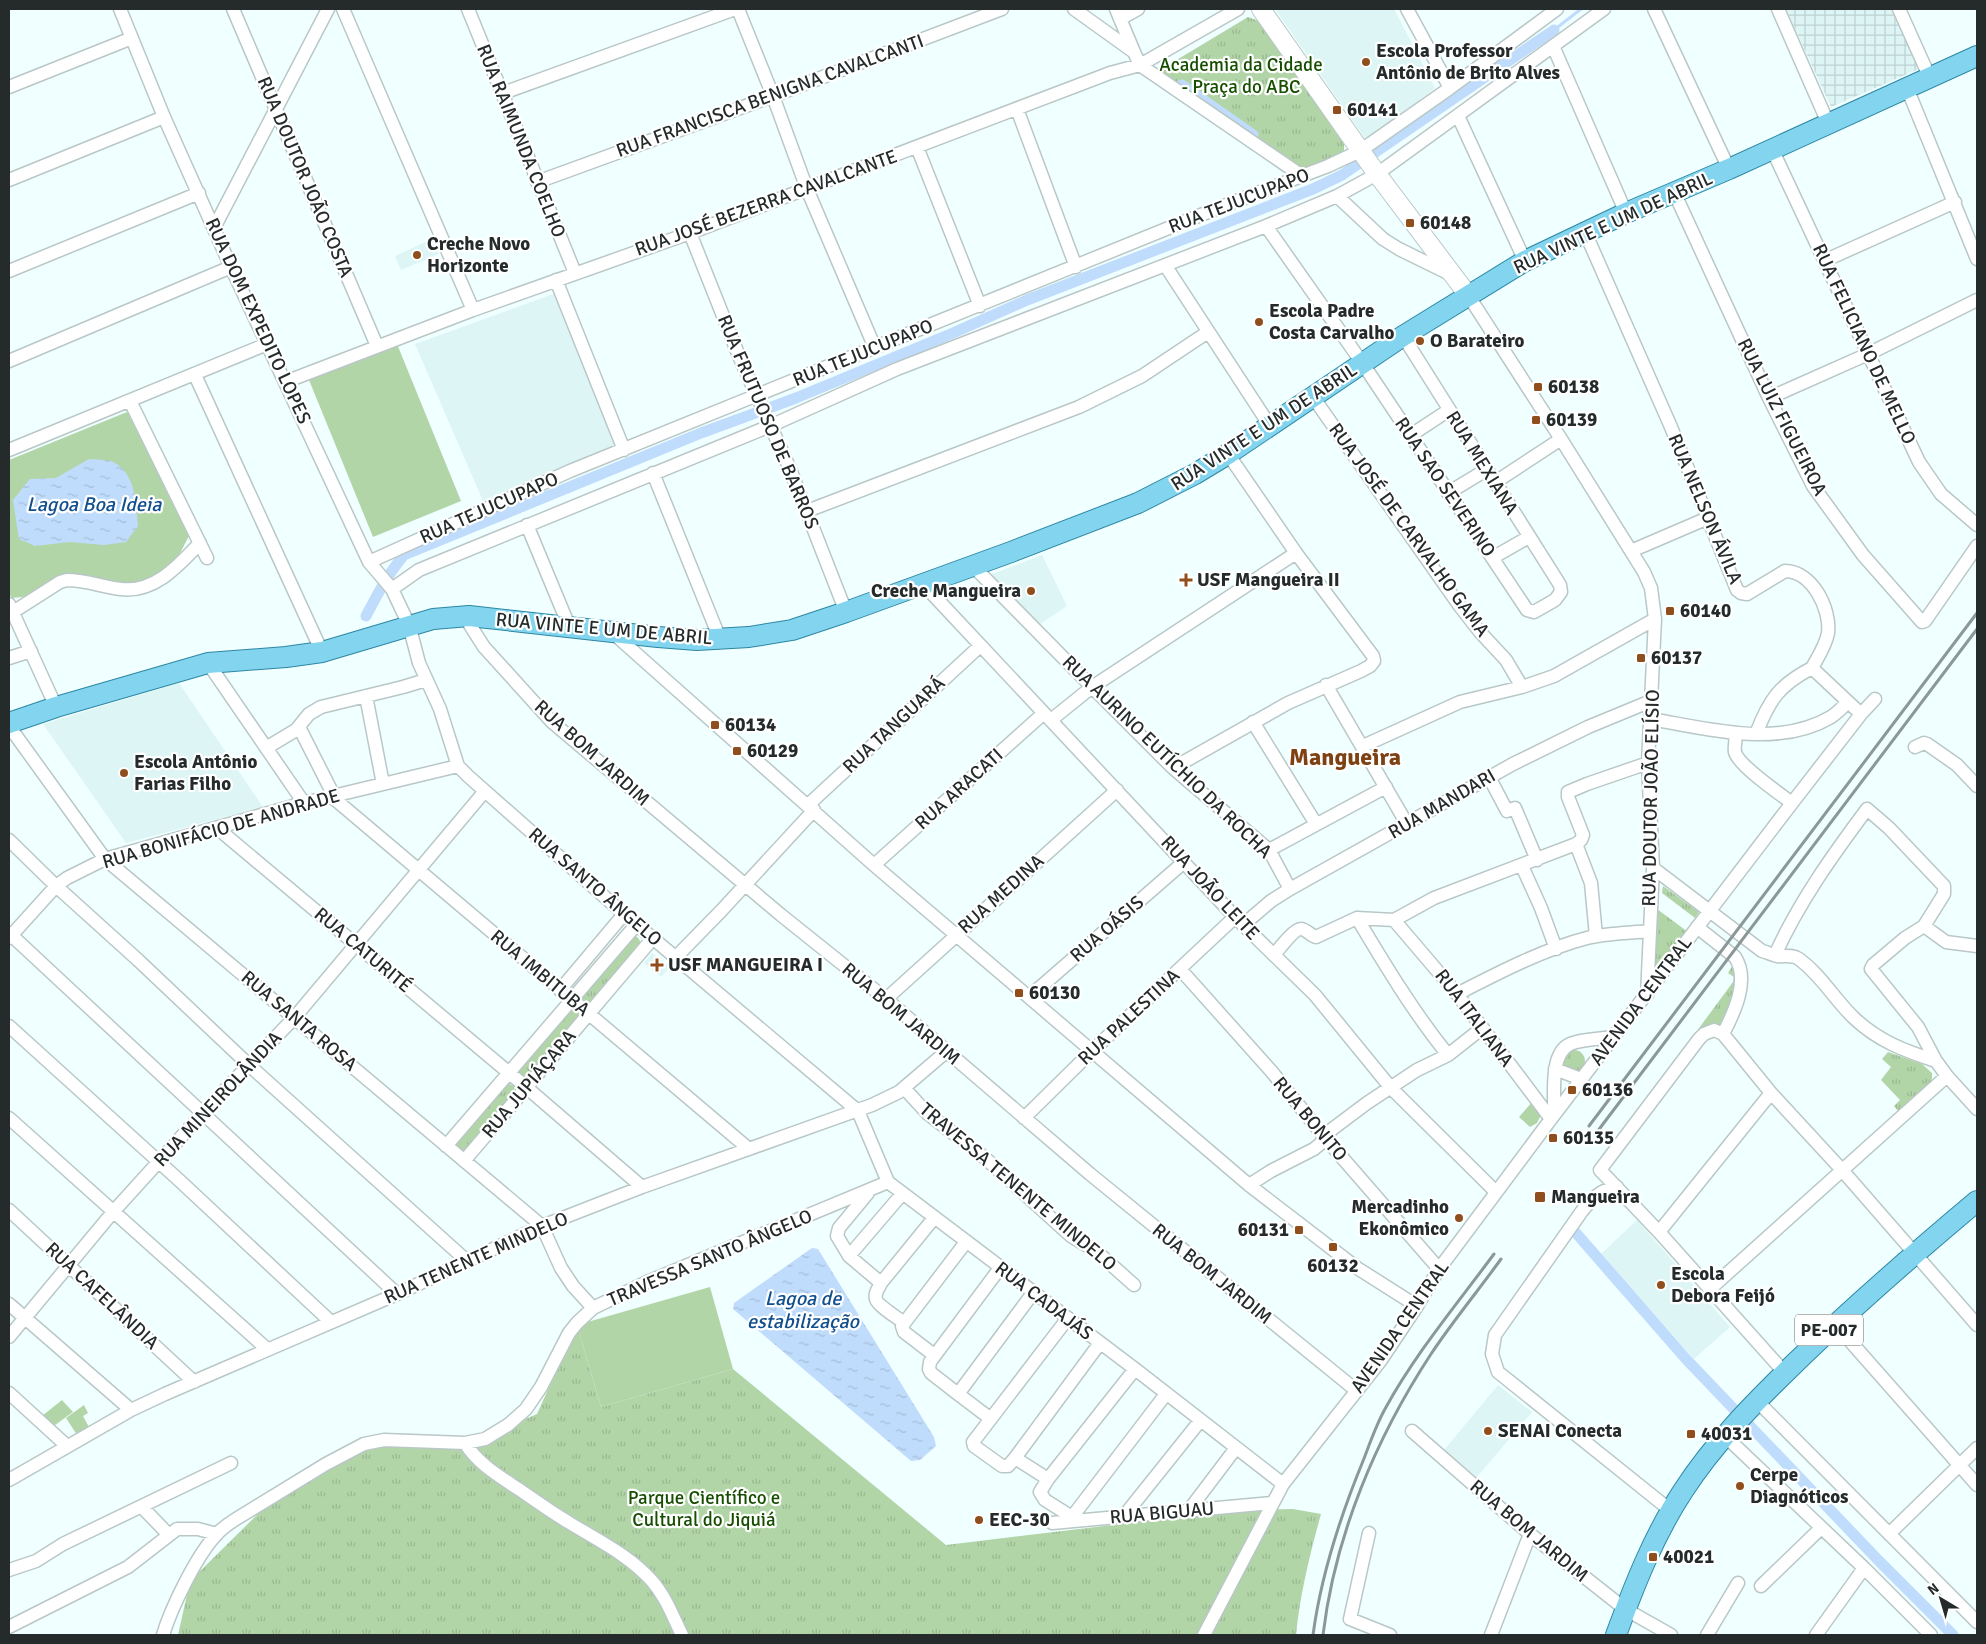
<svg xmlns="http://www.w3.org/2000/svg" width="1986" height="1644" viewBox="0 0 1986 1644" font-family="Signika,sans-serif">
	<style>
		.built { fill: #ddf5f5 }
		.industrial { fill: url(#industrial-grid) }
		.green { fill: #b2d5a8 }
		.park { fill: url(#park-tufts) }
		.water { fill: url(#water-ripples) }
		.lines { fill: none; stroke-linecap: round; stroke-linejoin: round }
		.stream { stroke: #c0dcfc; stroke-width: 3 }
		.canal { stroke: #c0dcfc; stroke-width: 11 }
		.street-casing { stroke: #b9c7c7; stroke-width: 15 }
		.secondary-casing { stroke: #b9c7c7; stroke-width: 20 }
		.primary-casing { stroke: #2d87a3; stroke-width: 22 }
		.street { stroke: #fff; stroke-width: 12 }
		.secondary { stroke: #fff; stroke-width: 18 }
		.primary { stroke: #83d5ef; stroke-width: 20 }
		.rail { stroke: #8c9797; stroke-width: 3 }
		.poi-dot { fill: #904e1d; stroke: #fff; stroke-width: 2 }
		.labels { text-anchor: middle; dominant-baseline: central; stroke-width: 4.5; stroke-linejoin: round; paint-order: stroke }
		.shield { fill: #fff; stroke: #666b6b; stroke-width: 1 }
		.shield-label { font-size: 18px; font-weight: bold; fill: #252b2b }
		.poi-label { font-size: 19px; font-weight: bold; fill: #252b2b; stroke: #fff; text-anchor: start }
		.park-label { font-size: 19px; fill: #164e00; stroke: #fff }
		.street-label { font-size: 19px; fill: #252b2b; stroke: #fff }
		.water-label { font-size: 20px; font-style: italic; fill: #114f8e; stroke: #fff }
		.district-label { font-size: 24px; font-weight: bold; fill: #7d4113; stroke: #fff }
	</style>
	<defs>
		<pattern id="industrial-grid" width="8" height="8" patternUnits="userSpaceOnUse" patternTransform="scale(1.25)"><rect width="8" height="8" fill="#ddf5f5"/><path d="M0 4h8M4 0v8" fill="none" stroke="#bed2d2"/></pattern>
		<pattern id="park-tufts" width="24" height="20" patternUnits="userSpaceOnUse" patternTransform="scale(1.25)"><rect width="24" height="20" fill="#b2d5a8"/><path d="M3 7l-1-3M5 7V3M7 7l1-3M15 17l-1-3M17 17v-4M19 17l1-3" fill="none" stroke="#99b791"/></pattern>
		<pattern id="water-ripples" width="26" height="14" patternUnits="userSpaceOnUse" patternTransform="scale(1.25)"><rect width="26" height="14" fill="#c0dcfc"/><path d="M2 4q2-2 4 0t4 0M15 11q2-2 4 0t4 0" fill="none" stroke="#a5bdd8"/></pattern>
	</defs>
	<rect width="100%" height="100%" fill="#f0ffff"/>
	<path class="built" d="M1275,9H1394L1435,88L1368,138L1364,137Z
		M432,239L439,254L401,270L395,256Z
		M556,293L615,448L483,501L415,344Z
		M1042,555L1067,606L1037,626L987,576Z
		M179,683L263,807L126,843L43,724Z
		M652,953L670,967L661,977L644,963Z
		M1637,1220L1730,1327L1694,1359L1601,1254Z
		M1498,1385L1532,1412L1477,1477L1444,1450Z"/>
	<path class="industrial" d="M1786,9H1892L1919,69L1831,107Z"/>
	<path class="green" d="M397,344L461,501L373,537L309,380Z
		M127,412L131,413L133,416L189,536L179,555L165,572L131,586L78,578L32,596L12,598L9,594V460Z
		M1533,1101L1541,1115L1537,1123L1530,1127L1519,1117Z
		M710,1287L733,1369L601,1407L577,1325Z
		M62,1400L73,1412L51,1428L42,1416Z
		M84,1405L88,1413L83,1416L91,1431L79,1438L66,1418Z"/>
	<path class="park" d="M1248,17L1259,21L1344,144V152L1342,154L1304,170L1162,73L1165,67Z
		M1663,886L1699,912L1695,918L1662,893Z
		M1657,909L1688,932L1654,978Z
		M635,935L639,939L641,944L590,1004L587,1005L581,1001V992Z
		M1735,962L1741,967L1728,1021L1691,1045L1688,1043L1733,982L1734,977L1728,973Z
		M570,1009L576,1010L579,1016L526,1079L517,1074L518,1068Z
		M1563 1061a11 11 0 1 1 22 0a11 11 0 1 1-22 0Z
		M1888,1052L1922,1064L1932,1073V1079L1930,1082L1898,1111L1894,1106L1900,1100L1881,1080L1891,1067L1882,1059Z
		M507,1083L514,1086L515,1093L465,1153L455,1147V1142Z
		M577,1325L601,1407L733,1369L946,1545L1238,1510L1293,1509L1321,1514C1310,1554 1300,1594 1296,1635H178L190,1581L273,1499L376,1438L474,1441L537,1414Z"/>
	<path class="water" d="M89,459C96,460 107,459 113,462C136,473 136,504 138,526L126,542L104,545L69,542L35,546L19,539L13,500L30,479L56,478Z
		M812,1248L818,1249L934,1437L936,1446L920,1460L911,1461L733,1309L734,1303Z"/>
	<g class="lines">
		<path class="stream" d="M1554,30L1581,9"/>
		<path class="canal" d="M1182,85L1253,135
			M366,616C377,595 388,574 404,555L701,433L796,398L953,333L1027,300L1313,189L1342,175L1554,30
			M1576,1233L1686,1359L1879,1561L1953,1635"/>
		<defs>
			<path id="street" d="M120,9L164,117L231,267L369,562L392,589L409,625L419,663L440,709L458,766L468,776L624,914L858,1111L888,1182L1135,1369L1283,1484
				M233,9L377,346
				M343,9L473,310
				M468,9L575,273
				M738,9L773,96L807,189L875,348
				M1074,9L1134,52L1140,65L1302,176
				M1116,9L1134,52
				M1407,9L1450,88
				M1654,9L1729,169
				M1778,9L1828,123
				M1899,9L1930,78
				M1120,19L1138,9
				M1553,46L1626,213
				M9,87L132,38
				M1907,88L1977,259
				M503,93L735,9
				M1017,109L1076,267
				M1458,116L1525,261
				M917,147L980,306
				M1772,149L1919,462L1941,494L1977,525
				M9,180L164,117
				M537,182L773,96L1002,9
				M1674,192L1769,398L1813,486L1863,555L1922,622L1925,621L1977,546
				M1337,196L1383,239L1399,249L1450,274
				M1266,226L1363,364L1527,610L1534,612L1555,600L1561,592L1560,585L1403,336
				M214,228L328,9
				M1585,232L1671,427L1737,590L1741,593L1747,594L1785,571C1812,571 1831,609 1828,633C1826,645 1818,657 1812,668L1861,714
				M690,233L739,356L790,469L846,612
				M1826,260L1955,202
				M1165,265L1270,426
				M9,271L199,193
				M556,280L624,450
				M1468,295L1561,439L1644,572L1651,588L1655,619L1648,763L1653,868L1647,995
				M9,361L231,267
				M195,375L322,652
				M285,382L473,310L690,233L1110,73L1140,65L1238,9
				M1313,397L1459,605L1480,632L1506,660L1522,687
				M1769,398L1868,354L1977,300
				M130,401L207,558
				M1411,435L1449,410
				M9,450L267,344
				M653,473L720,639
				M1494,483L1561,439
				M1448,493L1486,470
				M807,511L1079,407L1142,376L1208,332
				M527,525L569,626
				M1631,551L1708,518
				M1492,558L1529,537
				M369,562L570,471L1213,210L1328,166L1360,151L1450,88L1557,9
				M973,566L1092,687L1173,768L1269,850L1290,889
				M923,584L1235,917L1315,995L1391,1088L1496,1192
				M392,589L419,570L770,426L897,369L1266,226L1337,196L1377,174L1604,9
				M9,604L56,707
				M13,612L60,582L67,580C86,580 103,587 121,589C155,593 179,565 200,543
				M469,616L470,625L484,647L552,722L781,915L886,999L1090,1174L1357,1391
				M613,633L874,865L1249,1185L1357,1268L1417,1306
				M9,658L31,651
				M208,663L304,803
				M1326,685L1407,824
				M366,696L383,784
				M1650,719C1707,728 1777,749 1831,717C1837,713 1843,707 1848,702
				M1051,720L1092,687L1296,553
				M1253,722L1316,824
				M9,726L105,859L542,1226L561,1268L573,1286L593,1308
				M299,727L334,796
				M1736,733C1736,739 1734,747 1735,752C1738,765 1780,794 1792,803
				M1756,734C1769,700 1779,685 1812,668
				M1363,746L1460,702L1522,687L1554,676L1655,619
				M1915,747L1924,743L1927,744L1957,765L1977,786
				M266,748L296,730L309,714L321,707L403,687L426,680
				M1173,768L1288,703L1361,671L1370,666L1374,661L1373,656L1296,553L1228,454
				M1489,777L1507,811L1515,808L1537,860
				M331,796L749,1149
				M808,805L980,646
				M217,828L526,1087L642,1187
				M9,840L56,886L138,960L250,1066L467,1261
				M1576,844L1591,883L1596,936
				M1269,850L1386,787
				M874,865L1044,713
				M1522,866L1541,908L1556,949
				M1653,868L1762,951C1767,952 1772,955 1777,956C1785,957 1792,954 1799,959C1821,975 1835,1000 1854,1018C1878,1041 1905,1051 1936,1061
				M1357,918C1385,965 1414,1013 1448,1055
				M1394,920L1457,994L1551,1119
				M1243,925L1271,901L1290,889L1513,764L1588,727L1651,701
				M1924,926L1905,938L1873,965L1871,969L1918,1027L1936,1061L1947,1076L1977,1109
				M1924,926L1946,942L1977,946
				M1697,927L1735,957C1750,980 1734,1013 1723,1034L1771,1093L1842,1170L1977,1325
				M9,933L397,1294
				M9,938L56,886L67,878L105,859L304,803L458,766
				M1274,955C1279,949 1294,929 1301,929C1306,929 1311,936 1316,937L1357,918L1394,920L1434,898L1576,844L1581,840L1583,835L1568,797V792L1587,784L1648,763
				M1775,955C1799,902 1832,856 1867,809L1889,828L1944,886V894L1924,926
				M676,957L721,911L814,810
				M1180,969L1272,1072L1326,1139L1439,1269
				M560,990L624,914
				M1457,994C1496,974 1544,949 1587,938C1607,933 1629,933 1649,931
				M1029,997L1184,862
				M886,999L1117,790
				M9,1026L180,1181L331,1322
				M1723,1034L1714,1030L1704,1034L1699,1039L1600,1170L1659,1232L1785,1373
				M1555,1069L1581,1079
				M904,1088L927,1113L985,1158L1071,1236L1096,1251L1134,1285
				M1554,1115C1555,1095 1549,1054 1570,1044C1582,1039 1600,1039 1613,1037
				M9,1118L267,1349
				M1024,1118L1091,1052L1235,917
				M446,1146L636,925
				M464,1161L653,938
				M1249,1185L1271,1171L1314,1149L1326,1139L1331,1130L1367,1103L1417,1070L1448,1055L1481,1029
				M1617,1187C1601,1189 1591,1200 1582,1211L1495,1335L1492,1354L1498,1372L1670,1510
				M868,1193L839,1228L837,1236L849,1256L881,1283
				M9,1210L194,1382
				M1659,1232L1771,1093
				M849,1256L902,1194
				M1710,1289L1947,1076
				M9,1304L131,1410
				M904,1323C898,1318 877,1305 876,1299C874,1293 879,1288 881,1283L934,1218
				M1835,1324L1977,1485
				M9,1337L113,1212L202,1114L294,1018L485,791
				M934,1355L904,1332L902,1326L966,1242
				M9,1393L67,1446
				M958,1394L931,1373L929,1369L930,1362L1000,1268
				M1756,1400L1977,1622
				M991,1419L958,1394L1033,1293
				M1412,1431L1530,1534L1625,1609L1671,1635
				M1725,1436L1864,1568L1931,1635
				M465,1443C478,1464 499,1476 520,1490C536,1501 551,1512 568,1522C597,1540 629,1555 652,1581C666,1597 673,1617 682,1635
				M1015,1458L1008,1466H1002L974,1446L973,1442L1068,1318
				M1048,1479L1015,1458L1100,1343
				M9,1480L131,1410L165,1394L397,1294L542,1226L642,1187L872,1105L899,1092L947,1051
				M142,1507L168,1534
				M1189,1510L1236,1448
				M1124,1516L1200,1421
				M1072,1517L1045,1500L1040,1492L1048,1479L1135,1369
				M1069,1521L1166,1394
				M1052,1523L1272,1503
				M1369,1533L1350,1619L1390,1635
				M1889,1534L1977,1448
				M9,1570L36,1561L63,1544L231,1463
				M1761,1586L1821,1528
				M9,1627L128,1567L177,1529H198L217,1534
				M163,1635C171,1608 196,1557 215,1536C221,1529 228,1524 236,1519L326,1464L364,1444L384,1440L465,1443L485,1439L508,1425L526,1409L541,1387L569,1333L577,1323L593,1308L647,1282L888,1182
				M1204,1635L1283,1484L1381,1360L1417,1306L1439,1269L1551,1119L1792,803L1861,714L1875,699
				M1491,1635L1530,1534
				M1707,1635L1738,1583
				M1816,1635L1864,1568"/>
			<path id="secondary" d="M1261,9L1377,174L1468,295"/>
			<path id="primary" d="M9,723L56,707L208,663L286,657L322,652L433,619L469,616L658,637L697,640L749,637L792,630L846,612L1011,552L1138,503L1195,474L1228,454L1403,336L1525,261L1626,213L1729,169L1977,56
				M1616,1635C1634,1586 1654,1535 1683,1491C1714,1443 1755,1402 1795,1363C1854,1306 1915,1253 1977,1201"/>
		</defs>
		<use href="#street" class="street-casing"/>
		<use href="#secondary" class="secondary-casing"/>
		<use href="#primary" class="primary-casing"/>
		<use href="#street" class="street"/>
		<use href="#secondary" class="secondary"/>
		<use href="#primary" class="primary"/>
		<path class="rail" d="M1589,1126L1977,613
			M1597,1132L1977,629
			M1313,1635C1321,1575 1340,1517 1363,1461C1370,1443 1376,1425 1385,1409C1415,1354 1457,1304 1494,1254
			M1323,1635C1335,1535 1376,1438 1431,1354C1453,1321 1478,1291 1501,1259"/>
	</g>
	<g class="poi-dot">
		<circle cx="1366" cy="62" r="5"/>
		<rect x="1332" y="105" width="10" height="10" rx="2.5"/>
		<rect x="1405" y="218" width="10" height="10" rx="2.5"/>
		<circle cx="417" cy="255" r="5"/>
		<circle cx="1259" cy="322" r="5"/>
		<circle cx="1420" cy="341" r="5"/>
		<rect x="1533" y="382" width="10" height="10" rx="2.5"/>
		<rect x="1531" y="415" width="10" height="10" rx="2.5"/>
		<path d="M1183.5 572.5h5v5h5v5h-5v5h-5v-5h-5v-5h5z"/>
		<circle cx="1031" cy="591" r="5"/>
		<rect x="1665" y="606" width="10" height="10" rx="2.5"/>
		<rect x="1636" y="653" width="10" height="10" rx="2.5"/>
		<rect x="710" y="720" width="10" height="10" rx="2.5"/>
		<rect x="732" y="746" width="10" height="10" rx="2.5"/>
		<circle cx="124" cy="773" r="5"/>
		<path d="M654.5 957.5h5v5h5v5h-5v5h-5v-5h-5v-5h5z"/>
		<rect x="1014" y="988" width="10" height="10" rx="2.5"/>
		<rect x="1567" y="1085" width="10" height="10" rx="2.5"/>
		<rect x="1548" y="1133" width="10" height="10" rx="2.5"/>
		<rect x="1534" y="1191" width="12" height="12" rx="2.5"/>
		<circle cx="1459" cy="1218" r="5"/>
		<rect x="1294" y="1225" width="10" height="10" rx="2.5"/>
		<rect x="1328" y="1242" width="10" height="10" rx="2.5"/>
		<circle cx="1661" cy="1285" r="5"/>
		<circle cx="1488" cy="1431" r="5"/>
		<rect x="1686" y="1429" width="10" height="10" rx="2.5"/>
		<circle cx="1740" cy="1486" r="5"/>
		<circle cx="979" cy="1520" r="5"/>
		<rect x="1648" y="1552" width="10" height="10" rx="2.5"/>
	</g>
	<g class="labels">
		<rect class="shield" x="1795" y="1314.5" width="68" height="31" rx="4"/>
		<g class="shield-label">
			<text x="1829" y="1330">PE-007</text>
		</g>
		<g class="poi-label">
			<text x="1376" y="51">Escola Professor<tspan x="1376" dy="22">Antônio de Brito Alves</tspan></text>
			<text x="1347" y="110">60141</text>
			<text x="1420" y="223">60148</text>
			<text x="427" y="244">Creche Novo<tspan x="427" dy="22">Horizonte</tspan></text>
			<text x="1269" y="311">Escola Padre<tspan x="1269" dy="22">Costa Carvalho</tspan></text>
			<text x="1430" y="341">O Barateiro</text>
			<text x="1548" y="387">60138</text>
			<text x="1546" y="420">60139</text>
			<text x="1197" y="580">USF Mangueira II</text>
			<text x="1021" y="591" text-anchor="end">Creche Mangueira</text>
			<text x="1680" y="611">60140</text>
			<text x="1651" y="658">60137</text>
			<text x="725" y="725">60134</text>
			<text x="747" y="751">60129</text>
			<text x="134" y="762">Escola Antônio<tspan x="134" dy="22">Farias Filho</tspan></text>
			<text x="668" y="965">USF MANGUEIRA I</text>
			<text x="1029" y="993">60130</text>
			<text x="1582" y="1090">60136</text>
			<text x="1563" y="1138">60135</text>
			<text x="1551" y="1197">Mangueira</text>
			<text x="1449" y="1207" text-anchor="end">Mercadinho<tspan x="1449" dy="22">Ekonômico</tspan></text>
			<text x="1289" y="1230" text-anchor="end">60131</text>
			<text x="1333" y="1266" text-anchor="middle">60132</text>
			<text x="1671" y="1274">Escola<tspan x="1671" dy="22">Debora Feijó</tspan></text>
			<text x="1498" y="1431">SENAI Conecta</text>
			<text x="1701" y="1434">40031</text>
			<text x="1750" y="1475">Cerpe<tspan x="1750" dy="22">Diagnóticos</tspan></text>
			<text x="989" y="1520">EEC-30</text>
			<text x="1663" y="1557">40021</text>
		</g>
		<g class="park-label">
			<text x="1241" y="65">Academia da Cidade<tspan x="1241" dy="22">- Praça do ABC</tspan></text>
			<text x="704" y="1498">Parque Científico e<tspan x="704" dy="22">Cultural do Jiquiá</tspan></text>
		</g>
		<g class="street-label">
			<text transform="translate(770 96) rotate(-20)">RUA FRANCISCA BENIGNA CAVALCANTI</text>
			<text transform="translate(521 141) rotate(68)">RUA RAIMUNDA COELHO</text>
			<text transform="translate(305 177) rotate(67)">RUA DOUTOR JOÃO COSTA</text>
			<text transform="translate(1239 201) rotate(-21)">RUA TEJUCUPAPO</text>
			<text transform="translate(766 203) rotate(-20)">RUA JOSÉ BEZERRA CAVALCANTE</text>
			<text transform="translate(1613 223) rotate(-25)">RUA VINTE E UM DE ABRIL</text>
			<text transform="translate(258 321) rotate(65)">RUA DOM EXPEDITO LOPES</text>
			<text transform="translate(1864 344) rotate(65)">RUA FELICIANO DE MELLO</text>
			<text transform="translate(863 353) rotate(-22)">RUA TEJUCUPAPO</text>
			<text transform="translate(1782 417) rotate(63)">RUA LUIZ FIGUEIROA</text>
			<text transform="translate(768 422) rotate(67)">RUA FRUTUOSO DE BARROS</text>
			<text transform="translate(1264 427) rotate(-33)">RUA VINTE E UM DE ABRIL</text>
			<text transform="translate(1482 463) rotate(58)">RUA MEXIANA</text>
			<text transform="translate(1445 487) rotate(56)">RUA SAO SEVERINO</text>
			<text transform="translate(489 508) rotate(-24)">RUA TEJUCUPAPO</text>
			<text transform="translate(1705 509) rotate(67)">RUA NELSON ÁVILA</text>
			<text transform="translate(1409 530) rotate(54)">RUA JOSÉ DE CARVALHO GAMA</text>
			<text transform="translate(604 629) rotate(5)">RUA VINTE E UM DE ABRIL</text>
			<text transform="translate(894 725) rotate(-43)">RUA TANGUARÁ</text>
			<text transform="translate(592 753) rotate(42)">RUA BOM JARDIM</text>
			<text transform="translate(1167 757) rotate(44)">RUA AURINO EUTÍCHIO DA ROCHA</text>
			<text transform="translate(959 789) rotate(-42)">RUA ARACATI</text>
			<text transform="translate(1651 798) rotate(-89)">RUA DOUTOR JOÃO ELÍSIO</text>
			<text transform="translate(1442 804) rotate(-30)">RUA MANDARI</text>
			<text transform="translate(221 829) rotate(-16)">RUA BONIFÁCIO DE ANDRADE</text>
			<text transform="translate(595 887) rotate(41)">RUA SANTO ÂNGELO</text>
			<text transform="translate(1210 888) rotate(47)">RUA JOÃO LEITE</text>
			<text transform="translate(1001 894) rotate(-42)">RUA MEDINA</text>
			<text transform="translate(1107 929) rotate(-41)">RUA OÁSIS</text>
			<text transform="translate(363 950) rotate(40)">RUA CATURITÉ</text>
			<text transform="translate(540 973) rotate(40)">RUA IMBITUBA</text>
			<text transform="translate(1641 1001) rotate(-53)">AVENIDA CENTRAL</text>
			<text transform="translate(901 1014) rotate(40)">RUA BOM JARDIM</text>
			<text transform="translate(1129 1017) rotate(-43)">RUA PALESTINA</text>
			<text transform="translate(1474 1018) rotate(53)">RUA ITALIANA</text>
			<text transform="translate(299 1021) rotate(40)">RUA SANTA ROSA</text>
			<text transform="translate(529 1084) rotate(-50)">RUA JUPIÁÇARA</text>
			<text transform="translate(218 1099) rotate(-47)">RUA MINEIROLÂNDIA</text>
			<text transform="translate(1310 1119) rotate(50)">RUA BONITO</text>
			<text transform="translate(1018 1187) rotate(40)">TRAVESSA TENENTE MINDELO</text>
			<text transform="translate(476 1258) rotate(-24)">RUA TENENTE MINDELO</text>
			<text transform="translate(710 1258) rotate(-23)">TRAVESSA SANTO ÂNGELO</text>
			<text transform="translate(1212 1274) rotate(39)">RUA BOM JARDIM</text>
			<text transform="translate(102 1296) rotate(43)">RUA CAFELÂNDIA</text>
			<text transform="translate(1044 1301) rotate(37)">RUA CADAJÁS</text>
			<text transform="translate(1400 1327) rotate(-55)">AVENIDA CENTRAL</text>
			<text transform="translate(1162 1513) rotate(-5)">RUA BIGUAU</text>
			<text transform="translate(1529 1531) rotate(40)">RUA BOM JARDIM</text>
		</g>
		<g class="water-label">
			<text x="94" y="504">Lagoa Boa Ideia</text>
			<text x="803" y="1298">Lagoa de<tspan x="803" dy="23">estabilização</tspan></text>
		</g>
		<g class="district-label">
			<text x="1345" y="757">Mangueira</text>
		</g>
	</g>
	<rect width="1986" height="1644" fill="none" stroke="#252b2b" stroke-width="20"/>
	<g transform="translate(1941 1599) rotate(322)" stroke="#ffffff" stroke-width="4" paint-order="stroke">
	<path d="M0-4L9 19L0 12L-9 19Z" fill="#252b2b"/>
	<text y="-8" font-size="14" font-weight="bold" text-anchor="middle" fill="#252b2b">N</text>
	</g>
</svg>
